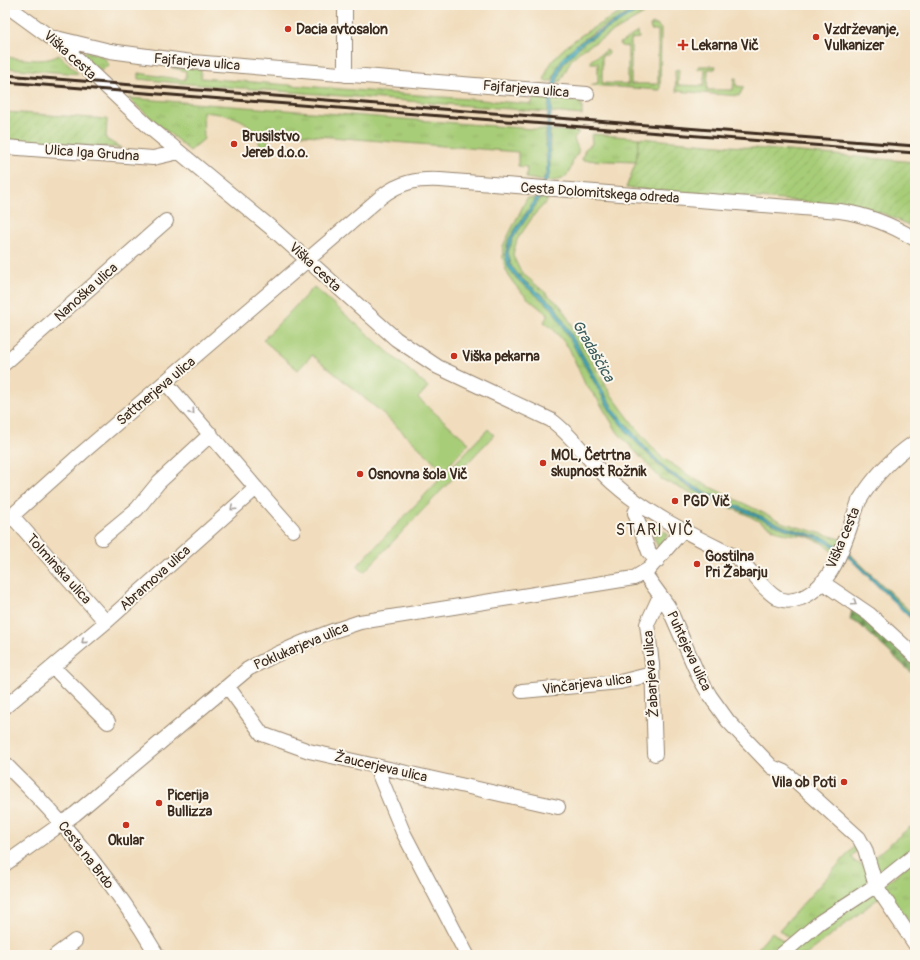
<svg xmlns="http://www.w3.org/2000/svg" width="920" height="960" viewBox="0 0 920 960" font-family="Pangolin,sans-serif">
	<style>
		.grass { fill: url(#grass-tufts); stroke: #727c4b }
		.forest { fill: url(#forest-firs); stroke: #606d43 }
		.garden { fill: url(#garden-furrows); stroke: #727c4b }
		.pitch { fill: #a8cd78; stroke: #727c4b }
		.water { fill: url(#water-ripples); stroke: #3c6a6c }
		.lines { fill: none; stroke-linecap: round; stroke-linejoin: round }
		.minor-casing { stroke: #96846e; stroke-width: 16 }
		.minor { stroke: #fff; stroke-width: 14 }
		.rail { stroke: #3b2a1e; stroke-width: 3 }
		.oneway { stroke: #a79f9a }
		.poi-dot { fill: #c8321e; stroke: #fbf7ec; stroke-width: 1.5 }
		.labels { text-anchor: middle; dominant-baseline: central; stroke-width: 4; stroke-linejoin: round; paint-order: stroke }
		.poi-label { font-size: 14px; font-weight: bold; fill: #3b2a1e; stroke: #fbf7ec; text-anchor: start }
		.street-label { font-size: 14px; fill: #3b2a1e; stroke: #fbf7ec }
		.water-label { font-size: 15px; font-style: italic; fill: #3b5d5d; stroke: #fbf7ec }
		.quarter-label { font-size: 16px; letter-spacing: 1px; fill: #3b2a1e; stroke: #fbf7ec }
	</style>
	<defs>
		<pattern id="grass-tufts" width="24" height="20" patternUnits="userSpaceOnUse"><rect width="24" height="20" fill="#a8cd78"/><path d="M3 7l-1-3M5 7V3M7 7l1-3M15 17l-1-3M17 17v-4M19 17l1-3" fill="none" stroke="#92b067"/></pattern>
		<pattern id="forest-firs" width="22" height="20" patternUnits="userSpaceOnUse"><rect width="22" height="20" fill="#86b068"/><path d="M5 1l3.5 6h-7zM16 11l3.5 6h-7z" fill="#6f8f55"/></pattern>
		<pattern id="garden-furrows" width="10" height="10" patternUnits="userSpaceOnUse"><rect width="10" height="10" fill="#a8cd78"/><path d="M-1 1l2-2M0 10L10 0M9 11l2-2" fill="none" stroke="#92b067"/></pattern>
		<pattern id="water-ripples" width="26" height="14" patternUnits="userSpaceOnUse"><rect width="26" height="14" fill="#3caabb"/><path d="M2 4q2-2 4 0t4 0M15 11q2-2 4 0t4 0" fill="none" stroke="#348b97"/></pattern>
	</defs>
	<rect width="100%" height="100%" fill="#fbf7ec"/>
	<filter id="ink" filterUnits="userSpaceOnUse"><feTurbulence type="fractalNoise" baseFrequency=".025" numOctaves="2"/><feDisplacementMap in="SourceGraphic" scale="8" xChannelSelector="R" yChannelSelector="G"/><feConvolveMatrix kernelMatrix="1 2 1 2 8 2 1 2 1" color-interpolation-filters="sRGB"/></filter>
	<filter id="wash" filterUnits="userSpaceOnUse"><feTurbulence type="fractalNoise" baseFrequency=".012" numOctaves="4" result="noise"/><feDisplacementMap in="SourceGraphic" scale="16" xChannelSelector="R" yChannelSelector="G"/><feGaussianBlur stdDeviation="0.9" result="paint"/><feColorMatrix in="noise" values="0 0 0 0 0 0 0 0 0 0 0 0 0 0 0 0 0 1.4 0 .05"/><feComposite in="paint" operator="in"/></filter>
	<g filter="url(#wash)">
		<rect width="100%" height="100%" fill="#f1ddbd"/>
		<path class="grass" d="M634,5H643C608,25 565,41 552,81H544C549,45 606,22 634,5Z
			M648,5H659L579,52L571,60L560,82H556C566,42 615,24 648,5Z
			M653,24L657,25L661,29L660,90L590,85L598,83V63H591L590,61L607,50L609,52L608,55H602V83L628,84V47L621,46L620,43L638,32L639,38L631,39V84H658V30H651L650,26Z
			M86,51L104,57L109,65L101,71L91,64L83,54Z
			M59,55L79,74L5,68V57C21,58 45,64 59,55Z
			M172,66L201,69V78L532,104L533,95L549,98L548,112L201,85L138,79V73L185,80L186,71L172,68Z
			M699,66H716L715,69H708L707,90H733L734,78H736V86L744,87L739,96L676,91L675,70L679,69L678,85L704,86L705,69H698Z
			M128,98L546,130L547,172L543,181L526,178L527,167L518,166V152L269,132L267,149L261,148C253,117 231,115 203,112L204,139L190,151Z
			M552,99L582,102V115L551,112Z
			M550,130L579,132L574,138C576,148 583,149 573,159C571,176 563,182 546,181L550,167Z
			M593,134L639,138L636,162L582,160L585,149L592,144L591,135Z
			M527,198H536L509,239L505,255L507,263L516,278L555,311L611,412L632,438L658,465L689,488L785,529L825,541L837,549L835,554L822,543L806,536L781,533L747,515L722,504L700,498L661,479L618,433L598,400L585,384L569,348L554,330L544,322L548,315C525,296 499,278 503,246Z
			M540,198L549,199L534,215L517,240L513,254L514,258L521,272L561,306L610,393L640,433L660,456L696,480L784,523L841,539L839,546L825,538L786,527L690,485L668,471L644,446L614,410L555,306L521,278L511,266L508,252L512,240Z
			M648,522L661,529L655,535L658,537L664,531L669,534L658,547Z
			M846,550L915,616V619L846,551Z
			M910,827L915,832V850L878,880L873,858Z
			M857,844L858,849L852,857L855,862L865,866L871,884L792,941L779,930Z
			M915,859V940L885,893L884,885Z
			M875,890L880,897L806,955H786Z
			M772,932L788,945L776,955H752Z"/>
		<path class="forest" d="M852,609L915,660V676L859,624L850,620Z"/>
		<path class="garden" d="M5,112L107,119L106,139L121,148L5,140Z
			M639,138L915,162V228L882,213L848,205L626,188L636,162Z"/>
		<path class="pitch" d="M314,287L428,387L418,398L469,443L444,471L379,410L312,355L298,370L263,340Z
			M488,429L494,435L364,572L357,566Z"/>
		<path class="water" d="M643,5H648L582,44L562,65L552,99L549,142L550,173L540,198L512,240L508,252L511,266L521,278L555,306L614,410L644,446L668,471L701,490L786,527L825,538L846,551L915,619V623L850,559L831,545L814,537L785,529L700,493L667,473L632,438L611,412L552,308L519,281L508,267L505,255L509,239L536,198L547,172L546,141L549,98L557,68L565,55L577,44Z"/>
	</g>
	<g filter="url(#ink)">
		<g class="lines">
			<defs>
				<path id="minor" d="M6,5L65,48L149,127L275,231L396,339L438,367L551,420C575,437 590,464 613,483C650,516 692,535 736,557C752,569 760,588 777,598C786,602 792,601 801,598C837,583 847,533 859,501C873,478 893,457 915,442
					M56,38L110,51L192,62L587,94
					M345,75V5
					M5,147L153,158L179,152
					M5,363L166,221
					M256,488L293,530
					M639,504L635,513L649,552L657,561
					M12,516L106,622
					M5,522L82,453L381,197C400,182 416,179 440,180L840,211C867,215 892,225 915,239
					M102,538L137,509L159,482L211,434
					M644,573L668,606L699,677L710,696L728,721L772,767L784,772L797,782L859,838L865,849L876,886L915,944
					M822,582L869,614L915,656
					M53,667L108,722
					M228,687L262,734L309,751L558,807
					M522,691L620,682L652,674
					M5,707L106,622L256,488L166,383
					M655,754L652,664L647,624L660,596
					M5,764C64,821 116,885 157,955
					M376,767L403,832L467,955
					M5,864L75,814L248,669C284,649 321,634 360,622L634,578L649,569L682,531
					M56,955L75,941
					M781,955L820,922L881,882L915,855"/>
			</defs>
			<use href="#minor" class="minor-casing"/>
			<use href="#minor" class="minor"/>
			<path class="rail" d="M5,75L915,146
				M5,82L915,153"/>
		</g>
		<defs><path id="oneway-chevron" d="M-2-3.5L2.5 0L-2 3.5" fill="none" stroke-width="1.6" stroke-linecap="round" stroke-linejoin="round"/></defs>
		<g class="oneway">
			<use href="#oneway-chevron" transform="translate(192 412) rotate(49)"/>
			<use href="#oneway-chevron" transform="translate(233 508) rotate(138)"/>
			<use href="#oneway-chevron" transform="translate(854 603) rotate(34)"/>
			<use href="#oneway-chevron" transform="translate(84 641) rotate(139)"/>
		</g>
	</g>
	<g class="poi-dot">
		<circle cx="288" cy="29" r="4"/>
		<circle cx="816" cy="37" r="4"/>
		<path d="M681 39h4v4h4v4h-4v4h-4v-4h-4v-4h4z"/>
		<circle cx="234" cy="144" r="4"/>
		<circle cx="454" cy="356" r="4"/>
		<circle cx="543" cy="463" r="4"/>
		<circle cx="360" cy="474" r="4"/>
		<circle cx="675" cy="501" r="4"/>
		<circle cx="697" cy="564" r="4"/>
		<circle cx="844" cy="782" r="4"/>
		<circle cx="159" cy="803" r="4"/>
		<circle cx="126" cy="825" r="4"/>
	</g>
	<g class="labels">
		<g class="poi-label">
			<text x="296" y="29">Dacia avtosalon</text>
			<text x="824" y="29">Vzdrževanje,<tspan x="824" dy="16">Vulkanizer</tspan></text>
			<text x="691" y="45">Lekarna Vič</text>
			<text x="242" y="136">Brusilstvo<tspan x="242" dy="16">Jereb d.o.o.</tspan></text>
			<text x="462" y="356">Viška pekarna</text>
			<text x="551" y="455">MOL, Četrtna<tspan x="551" dy="16">skupnost Rožnik</tspan></text>
			<text x="368" y="474">Osnovna šola Vič</text>
			<text x="683" y="501">PGD Vič</text>
			<text x="705" y="556">Gostilna<tspan x="705" dy="16">Pri Žabarju</tspan></text>
			<text x="836" y="782" text-anchor="end">Vila ob Poti</text>
			<text x="167" y="795">Picerija<tspan x="167" dy="16">Bullizza</tspan></text>
			<text x="126" y="840" text-anchor="middle">Okular</text>
		</g>
		<g class="street-label">
			<text transform="translate(70 55) rotate(42)">Viška cesta</text>
			<text transform="translate(197 62) rotate(5)">Fajfarjeva ulica</text>
			<text transform="translate(526 89) rotate(5)">Fajfarjeva ulica</text>
			<text transform="translate(92 153) rotate(4)">Ulica Iga Grudna</text>
			<text transform="translate(600 193) rotate(4)">Cesta Dolomitskega odreda</text>
			<text transform="translate(315 267) rotate(43)">Viška cesta</text>
			<text transform="translate(86 292) rotate(-42)">Nanoška ulica</text>
			<text transform="translate(156 391) rotate(-40)">Sattnerjeva ulica</text>
			<text transform="translate(843 538) rotate(-67)">Viška cesta</text>
			<text transform="translate(59 569) rotate(48)">Tolminska ulica</text>
			<text transform="translate(155 578) rotate(-42)">Abramova ulica</text>
			<text transform="translate(301 646) rotate(-23)">Poklukarjeva ulica</text>
			<text transform="translate(689 651) rotate(65)">Puhtejeva ulica</text>
			<text transform="translate(651 674) rotate(-94)">Žabarjeva ulica</text>
			<text transform="translate(587 684) rotate(-7)">Vinčarjeva ulica</text>
			<text transform="translate(381 767) rotate(13)">Žaucerjeva ulica</text>
			<text transform="translate(86 855) rotate(52)">Cesta na Brdo</text>
		</g>
		<g class="water-label">
			<text transform="translate(593 351) rotate(60)">Gradaščica</text>
		</g>
		<g class="quarter-label">
			<text x="655" y="530">STARI VIČ</text>
		</g>
	</g>
	<rect width="920" height="960" fill="none" stroke="#fbf7ec" stroke-width="20"/>
</svg>
